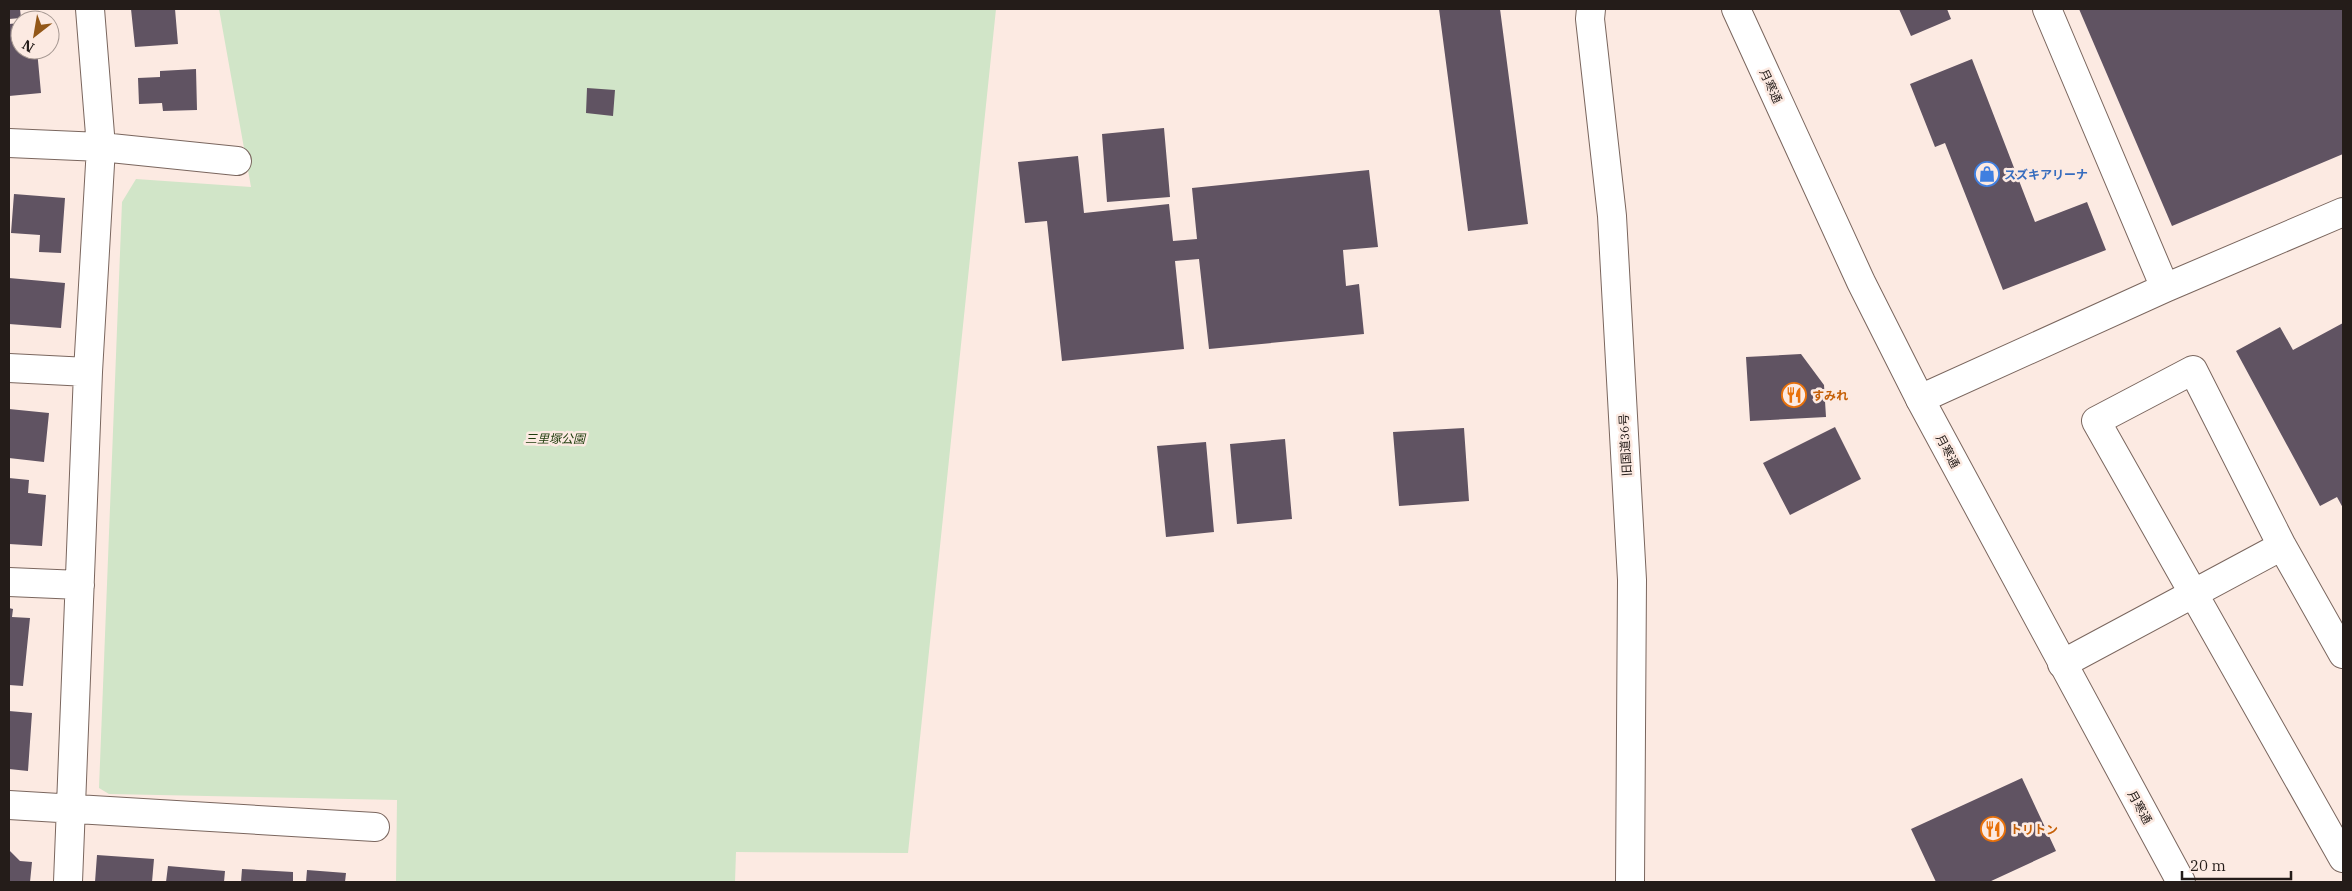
<svg xmlns="http://www.w3.org/2000/svg" width="2352" height="891" viewBox="0 0 2352 891" font-family="'IBM Plex Serif','Noto Sans JP',serif">
	<style>
		.green { fill: #d1e5c8 }
		.building { fill: #605362 }
		.lines { fill: none; stroke-linecap: round; stroke-linejoin: round }
		.minor-casing { stroke: #7a665e; stroke-width: 30 }
		.highway-casing { stroke: #7a665e; stroke-width: 30 }
		.minor { stroke: #fff; stroke-width: 28 }
		.highway { stroke: #fff; stroke-width: 28 }
		.labels { text-anchor: middle; dominant-baseline: central; stroke-width: 5; stroke-linejoin: round; paint-order: stroke }
		.street-label { font-size: 12px; fill: #241c19; stroke: #fceae2 }
		.shop-label { font-size: 12px; font-weight: bold; fill: #366cbe; stroke: #fceae2; text-anchor: start }
		.food-label { font-size: 12px; font-weight: bold; fill: #c56008; stroke: #fceae2; text-anchor: start }
		.park-label { font-size: 12px; font-style: italic; fill: #213e0f; stroke: #fceae2 }
	</style>
	<rect width="100%" height="100%" fill="#fceae2"/>
	<path class="green" d="M219,9H996L908,853L736,852L735,882H396L397,800L109,794L99,788L122,202L136,179L251,187Z"/>
	<path class="building" d="M9,9H20L21,18L9,19Z
		M131,9H175L178,44L135,47Z
		M1439,9H1500L1528,224L1468,231Z
		M1899,9H1947L1951,19L1911,36Z
		M2079,9H2343V154L2172,226Z
		M20,23V50H37L41,93L9,96V24Z
		M1972,59L2035,222L2087,202L2106,250L2003,290L1945,143L1935,147L1910,84Z
		M196,69L197,110L163,111L162,103L139,104L138,78L160,77V71Z
		M587,88L615,90L613,116L586,113Z
		M1164,128L1170,197L1107,202L1102,134Z
		M1078,156L1084,213L1169,204L1173,241L1197,239L1192,188L1369,170L1378,247L1343,250L1346,286L1359,284L1364,334L1209,349L1199,259L1175,261L1184,349L1062,361L1047,221L1025,223L1018,162Z
		M14,194L65,198L61,253L39,252L40,235L11,233Z
		M9,278L65,283L61,328L9,324Z
		M2343,323V508L2337,497L2320,506L2236,351L2280,327L2293,350Z
		M1801,354L1824,385L1826,417L1750,421L1746,357Z
		M9,409L49,413L44,462L9,458Z
		M1835,427L1861,479L1790,515L1763,463Z
		M1464,428L1469,501L1399,506L1393,432Z
		M1285,439L1292,519L1237,524L1230,444Z
		M1206,442L1214,532L1166,537L1157,446Z
		M9,478L29,480L28,493L46,495L42,546L9,544Z
		M9,608L13,609L12,617L30,618L23,686L9,685Z
		M9,711L32,713L28,771L9,769Z
		M2022,778L2056,851L1989,882H1936L1911,829Z
		M9,850L20,861L32,862L30,882H9Z
		M97,855L154,859L152,882H95Z
		M168,866L225,871L224,882H166Z
		M242,869L293,872V882H241Z
		M307,870L346,873L345,882H306Z"/>
	<g class="lines">
		<defs>
			<path id="minor" d="M1591,9L1590,19L1612,216L1632,580L1630,882
				M2047,9L2165,288
				M9,143L101,147L237,161
				M9,368L88,372
				M1920,399L2165,288L2343,212
				M9,582L80,585
				M2343,654L2282,546L2193,370L2096,421L2343,858
				M2062,664L2282,546
				M9,805L375,827
				M68,882L88,372L101,147L90,9"/>
			<path id="highway" d="M1736,9L1861,282L1920,399L2181,882"/>
		</defs>
		<use href="#minor" class="minor-casing"/>
		<use href="#highway" class="highway-casing"/>
		<use href="#minor" class="minor"/>
		<use href="#highway" class="highway"/>
	</g>
	<defs>
		<symbol id="shop-ring" viewBox="-11 -11 22 22"><circle r="9.5" fill="#fceae2" stroke="#3f7fe0" stroke-width="1.5"/><path d="M-5-2.5h2.3a2.7 3.5 0 0 1 5.4 0H5L5.5 6h-11ZM-1.5-2.5h3a1.5 2.3 0 0 0-3 0Z" fill="#3f7fe0"/></symbol>
		<symbol id="restaurant-ring" viewBox="-11 -11 22 22"><circle r="9.5" fill="#fceae2" stroke="#e8710a" stroke-width="1.5"/><path d="M-5-6h1v4h1v-4h1v4h1v-4h1v5L-1.5 .5V6h-2V.5L-5-1ZM5-6V6H3V1.5H1.5Q1.5-4 5-6Z" fill="#e8710a"/></symbol>
	</defs>
	<g fill-rule="evenodd">
		<use href="#shop-ring" x="1973" y="160" width="28" height="28"/>
		<use href="#restaurant-ring" x="1780" y="381" width="28" height="28"/>
		<use href="#restaurant-ring" x="1979" y="815" width="28" height="28"/>
	</g>
	<g class="labels">
		<g class="street-label">
			<text transform="translate(1771 86) rotate(65)">月寒通</text>
			<text transform="translate(1625 445) rotate(-93)">旧国道36号</text>
			<text transform="translate(1948 451) rotate(62)">月寒通</text>
			<text transform="translate(2140 807) rotate(61)">月寒通</text>
		</g>
		<g class="shop-label">
			<text x="2004" y="174">スズキアリーナ</text>
		</g>
		<g class="food-label">
			<text x="1812" y="395">すみれ</text>
			<text x="2010" y="829">トリトン</text>
		</g>
		<g class="park-label">
			<text x="555" y="438">三里塚公園</text>
		</g>
	</g>
	<rect width="2352" height="891" fill="none" stroke="#241c19" stroke-width="20"/>
	<g transform="translate(35 35) rotate(211)"><circle r="24" fill="#fceae2" stroke="#a69892"/>
	<path d="M0-4L9 19L0 12L-9 19Z" fill="#935718"/>
	<text y="-8" font-size="14" font-weight="bold" text-anchor="middle" fill="#241c19">N</text>
	</g>
	<path d="M2182 871v8h109v-8" fill="none" stroke="#241c19" stroke-width="2.5"/>
	<text x="2190" y="871" font-size="15" fill="#241c19" stroke="#fceae2" stroke-width="4" paint-order="stroke">20 m</text>
</svg>
